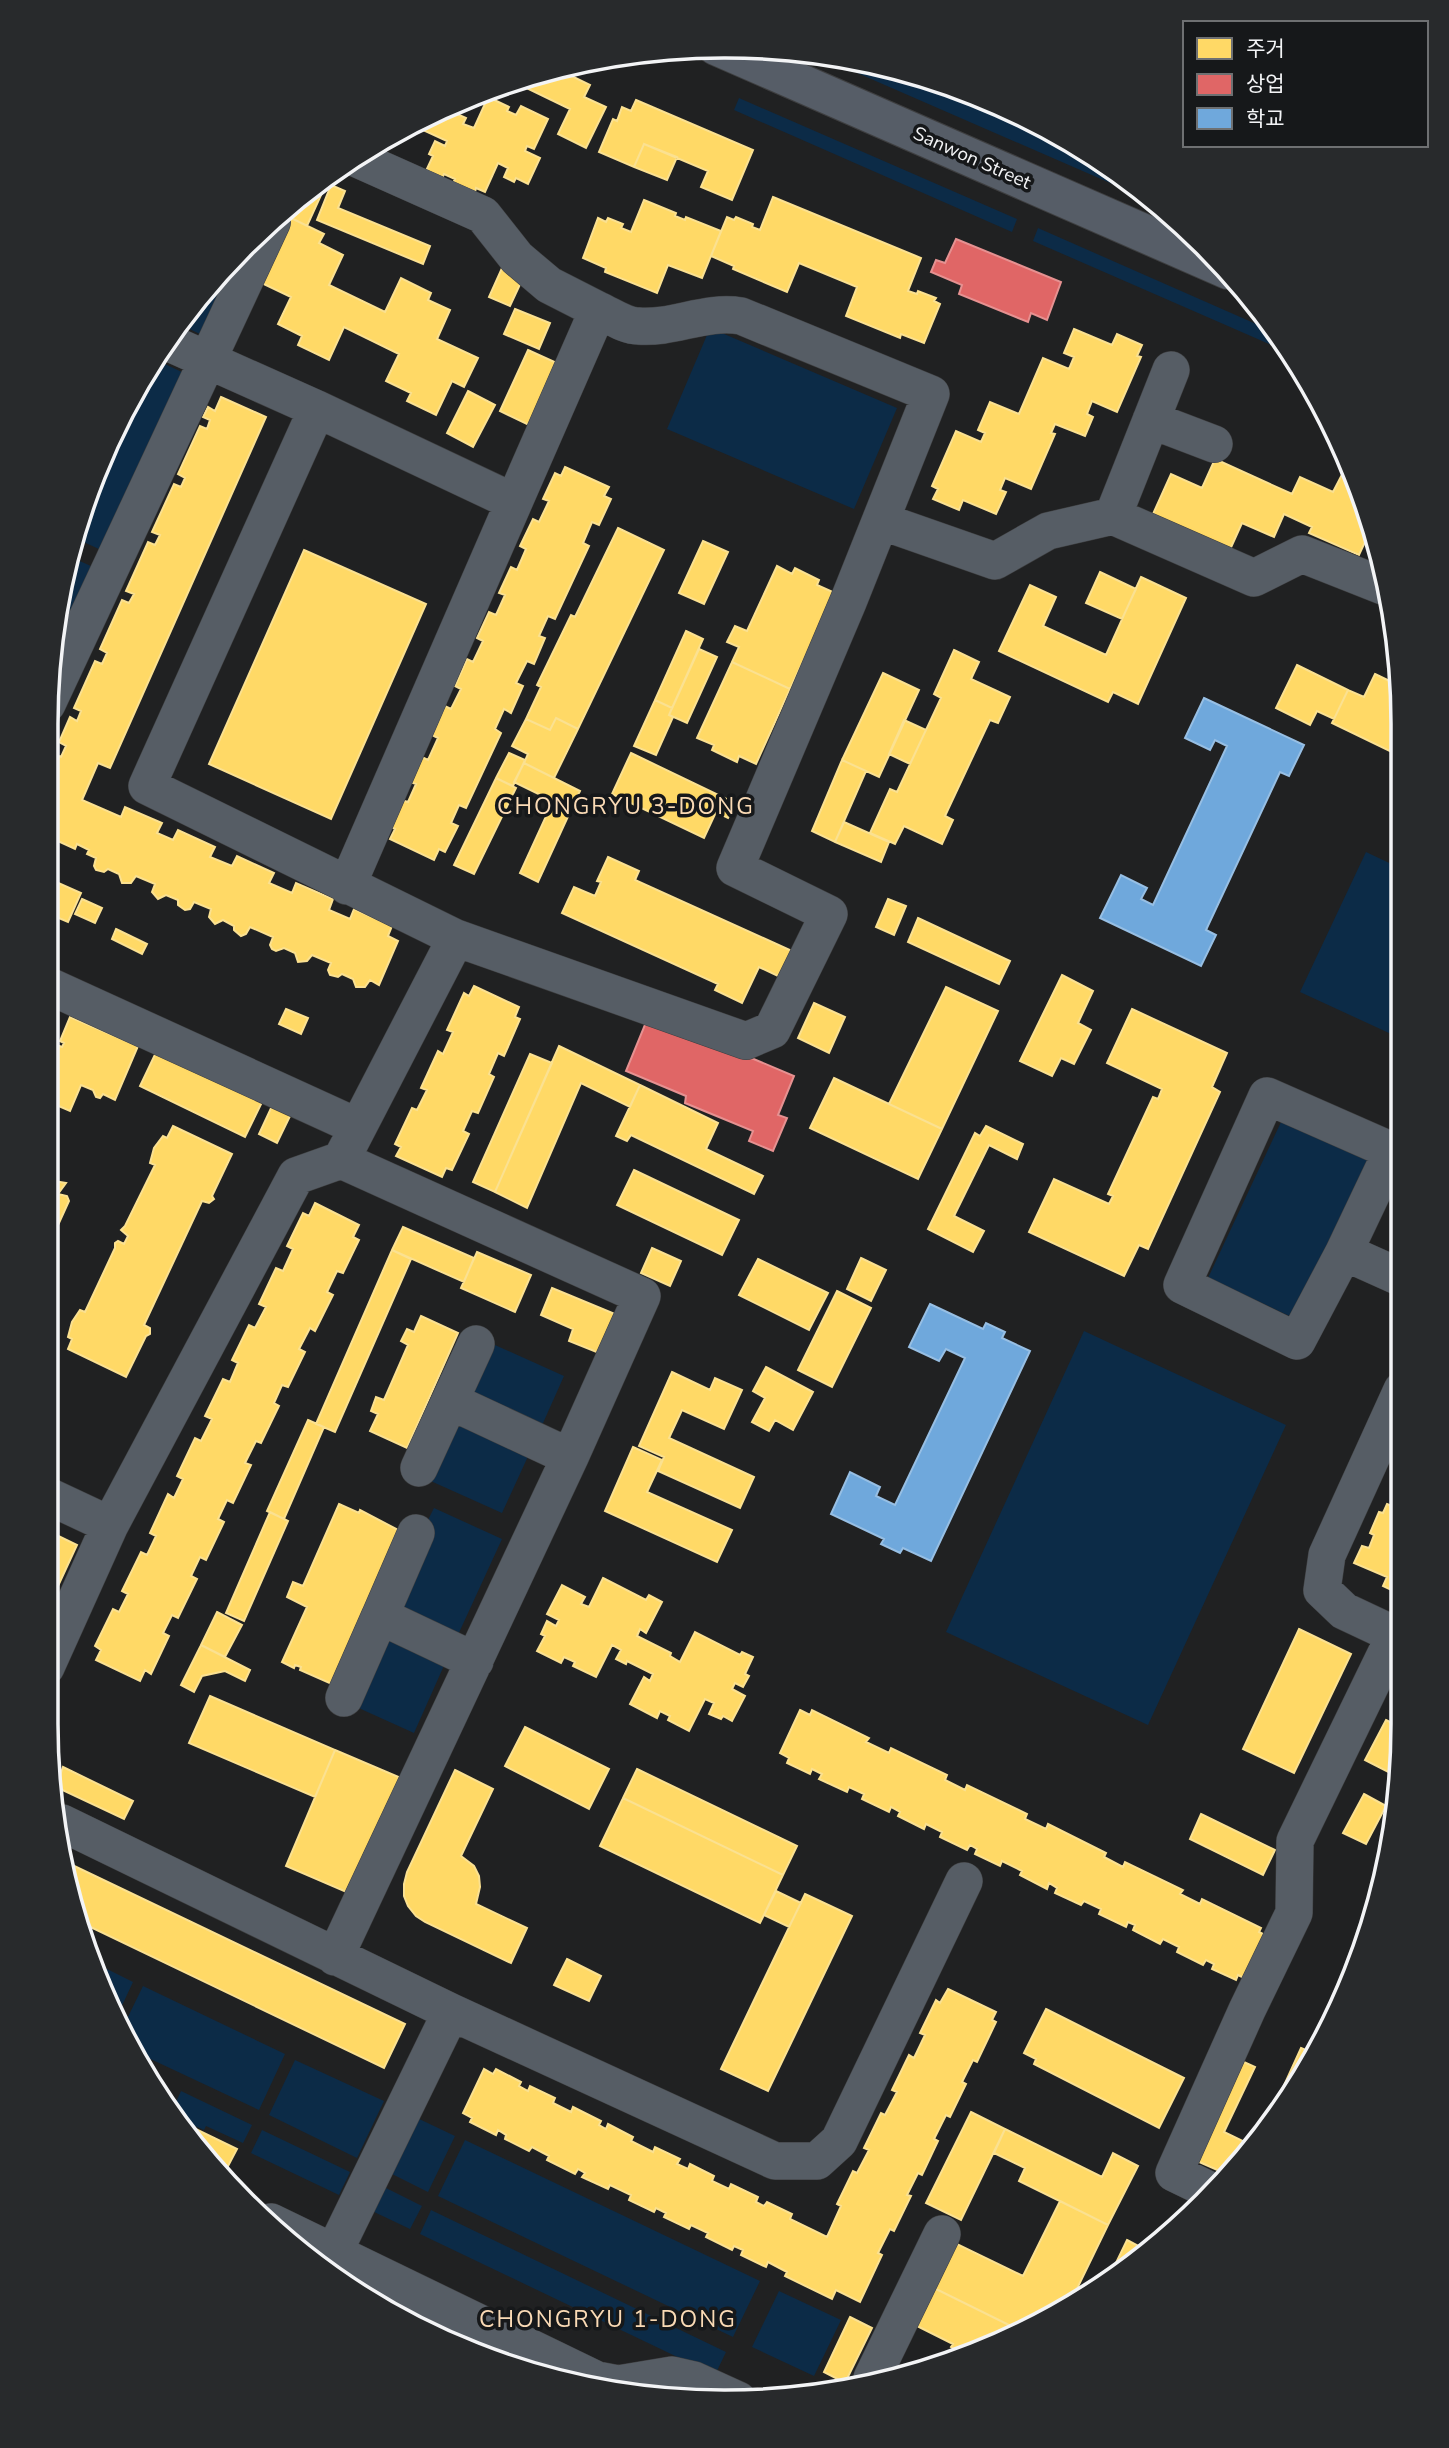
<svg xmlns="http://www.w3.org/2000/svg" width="1449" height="2448" viewBox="0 0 1449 2448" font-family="'Nunito Sans','Noto Sans KR',sans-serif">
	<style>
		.green { fill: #0c2b47 }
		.homes { fill: #ffd966; stroke: #fbe191; stroke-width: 2 }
		.shops { fill: #e06666; stroke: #e69191; stroke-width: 2 }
		.schools { fill: #6fa8dc; stroke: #97bfe4; stroke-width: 2 }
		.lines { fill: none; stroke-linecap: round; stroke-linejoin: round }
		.minor-casing { stroke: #3e3f40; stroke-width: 38 }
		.major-casing { stroke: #3e3f40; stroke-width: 40 }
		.minor { stroke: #565d65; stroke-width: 37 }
		.major { stroke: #565d67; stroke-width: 38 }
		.labels { text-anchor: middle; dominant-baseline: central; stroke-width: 7; stroke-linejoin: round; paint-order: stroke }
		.street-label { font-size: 19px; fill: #f3f4f6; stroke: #16181a }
		.quarter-label { font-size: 23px; letter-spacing: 2px; fill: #fadab5; stroke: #16181a }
		.rim { fill: none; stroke: #f3f4f6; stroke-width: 3.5 }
	</style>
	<rect width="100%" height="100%" fill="#202122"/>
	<path class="green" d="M816,55L857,59L874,64L1110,167L1147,199Z
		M739,98L1017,219L1012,232L734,110Z
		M1038,228L1274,332L1290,353L1033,241Z
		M244,244L202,335L179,324Z
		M710,328L897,408L854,509L667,429Z
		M154,359L184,373L101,550L75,538L82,506Z
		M71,557L93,567L52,653Z
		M1366,852L1402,869V1039L1300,992Z
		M1282,1120L1370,1161L1296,1319L1208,1278Z
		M1084,1331L1286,1425L1148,1725L946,1632Z
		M486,1341L564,1376L539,1432L469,1400Z
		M453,1421L530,1452L502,1513L424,1478Z
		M434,1508L502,1539L457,1637L401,1612L423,1530Z
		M385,1635L446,1661L414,1733L352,1705Z
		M93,1962L133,1982L119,2012Z
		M143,1986L285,2054L259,2110L142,2055L125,2023Z
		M295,2060L384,2101L357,2158L269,2115Z
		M181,2091L252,2125L243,2143L206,2126L204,2130L175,2117L172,2111Z
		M415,2117L455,2136L428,2192L388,2172Z
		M262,2130L350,2172L339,2195L251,2153Z
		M465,2140L760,2281L733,2337L438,2196Z
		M382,2186L422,2206L410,2229L370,2210Z
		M431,2210L726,2352L715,2375L420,2234Z
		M779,2291L841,2320L814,2376L752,2347Z"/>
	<path class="homes" d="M557,69L590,85L584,97L606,107L586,148L558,134L570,109L514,82Z
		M488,97L509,107L507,111L516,115L521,106L548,119L534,149L527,146L525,151L540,158L528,184L516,178L514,182L504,177L508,168L498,163L485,192L476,188L475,192L453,183L455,179L444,174L441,181L425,173L433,156L429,154L435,141L445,146L447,141L412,125L444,108L466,118L463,124L474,128Z
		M636,100L753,150L732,200L701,187L708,171L644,144L634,167L599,152L613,119L617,121L622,107L631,111Z
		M644,144L677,157L667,180L634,167Z
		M323,180L327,182L307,226L291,218L301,198Z
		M331,185L345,191L338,208L430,246L423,264L317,220Z
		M773,197L921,258L908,291L917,294L918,291L936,298L934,301L940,304L924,343L901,334L900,338L846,316L857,287L799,263L787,292L733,269L734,266L711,256L727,217L734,220L736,217L753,224L752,227L760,230Z
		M644,200L676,213L675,216L685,220L686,217L721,231L702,278L668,265L657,293L605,272L606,268L583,258L598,218L606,222L608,218L623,224L621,228L631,232Z
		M291,218L324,234L319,243L343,255L329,285L385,312L401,278L431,293L428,300L450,310L437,339L478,358L464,387L452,381L436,415L407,401L411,393L386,381L399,354L344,327L329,360L298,345L302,336L278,324L291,297L251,278L275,253Z
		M502,268L523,278L510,306L489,297Z
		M515,309L550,323L539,349L504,334Z
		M1074,329L1112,345L1117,334L1142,345L1137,356L1141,357L1117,412L1092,401L1087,414L1093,417L1085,436L1055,424L1051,433L1055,434L1031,489L1005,478L1000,490L1006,492L996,514L963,500L959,510L933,499L938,489L932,486L956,431L981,442L985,433L978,430L990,402L1019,414L1043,358L1069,369L1074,357L1064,353Z
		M528,350L559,364L531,426L500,411Z
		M468,391L495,405L473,447L447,433Z
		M221,397L266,417L110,768L98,763L82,800L121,817L125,807L162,823L157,833L173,840L178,830L215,847L210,857L232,866L237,856L274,873L269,883L292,893L296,883L333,899L329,910L350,919L354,909L392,926L388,936L398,941L379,985L370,980L365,987H356L353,979L342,974L338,977L330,975L328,970L331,963L312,955L307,961L298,962L295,953L284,948L276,951L272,949L270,945L273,937L250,927L246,934L241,936L234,930V926L223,920L215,924L209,917L211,909L194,902L190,909L185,910L178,905V900L166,895L158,899L152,892L155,884L136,876L131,883H122L119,874L108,869L104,872L96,870L94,866L96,858L87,854L89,850L77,844L75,849L47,836V770L54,754L61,757L66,746L59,742L70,717L77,721L81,711L74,708L95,661L102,664L107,653L100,649L122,600L129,603L134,594L126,591L148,542L155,545L160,535L152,532L174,484L181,487L185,478L178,474L200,426L207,429L210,420L203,417L208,407L215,411Z
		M1215,459L1292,494L1300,477L1333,492L1348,463L1368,507L1372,527L1359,555L1309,533L1312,527L1284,514L1274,537L1242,523L1228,554L1153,514L1171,474L1202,488Z
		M565,467L609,487L604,496L611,499L599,525L592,522L583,543L589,546L555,619L548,616L539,636L545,638L534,664L527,661L516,683L523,686L511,713L504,709L495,729L501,733L466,808L459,805L451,823L458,826L445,852L439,849L434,860L390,839L395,829L389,826L401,800L408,802L416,784L410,782L422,757L428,760L438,738L432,735L445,706L451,709L461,689L455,686L467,659L473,662L483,641L477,638L489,612L496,615L505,595L499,593L511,567L517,570L526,549L520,546L533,519L539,522L549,501L543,499L555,473L561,476Z
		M618,528L664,550L578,729L556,718L550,730L526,719L541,687L537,685L571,615L575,617Z
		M703,541L728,552L704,604L679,593Z
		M304,550L426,604L331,819L209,764Z
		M777,566L792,574L795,568L819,580L817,585L835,593L790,689L732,662L739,647L727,642L735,626L747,631Z
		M1100,572L1136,589L1122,619L1086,603Z
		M1141,577L1186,598L1138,704L1113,692L1108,702L999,651L1030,585L1056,597L1043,626L1106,655Z
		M686,631L703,639L672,708L655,700Z
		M699,649L717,657L687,723L669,715Z
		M954,650L979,662L971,679L1010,697L998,723L990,720L945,816L953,820L942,844L904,826L895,844L870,833L890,789L897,792L941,698L934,694Z
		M732,662L790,689L756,764L739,756L737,762L712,750L714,745L697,738Z
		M1297,665L1348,690L1334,719L1317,711L1310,725L1276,708Z
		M883,673L919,690L879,777L842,760Z
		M1375,674L1402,687V757L1332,723L1348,690L1364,697Z
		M655,700L672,708L669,715L673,717L656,755L634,746Z
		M556,718L578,729L554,778L524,763L528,754L512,746L526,719L550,730Z
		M904,720L926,730L910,764L889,754Z
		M509,753L525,760L513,786L496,778Z
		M631,753L735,803L728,818L716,812L704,838L612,794Z
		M842,760L866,771L835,842L812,831Z
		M524,763L580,791L571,810L514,782Z
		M496,778L516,788L474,874L454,865Z
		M553,801L571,810L538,882L520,873Z
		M844,822L889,842L881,862L835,842Z
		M608,857L639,871L635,880L792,951L780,977L759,967L742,1003L715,990L718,984L562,913L574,887L595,896L601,882L597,881Z
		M47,878L81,893L68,922L47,913Z
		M82,899L102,908L95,923L75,914Z
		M888,899L906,906L894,935L876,927Z
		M918,918L1010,961L999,984L908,942Z
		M116,929L147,944L142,954L112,939Z
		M1062,975L1093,991L1078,1023L1091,1030L1074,1064L1061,1058L1052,1076L1020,1061Z
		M474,986L519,1007L515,1017L520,1019L504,1056L498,1053L489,1074L494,1077L478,1113L472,1111L463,1131L469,1134L452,1170L446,1168L442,1177L396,1156L401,1147L395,1144L412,1108L417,1110L427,1090L421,1088L438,1051L443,1054L453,1032L447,1030L464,993L469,996Z
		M946,987L998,1011L942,1129L889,1104Z
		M814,1003L845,1017L829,1053L798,1038Z
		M286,1009L308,1018L301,1034L279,1024Z
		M1132,1009L1227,1053L1212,1087L1220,1092L1148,1249L1139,1245L1124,1276L1029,1232L1054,1179L1109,1204L1113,1196L1108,1194L1153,1097L1158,1099L1162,1089L1107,1063Z
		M70,1017L138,1046L115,1100L103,1094L100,1098L96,1097L93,1090L81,1085L70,1111L47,1101L49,1098L46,1097V1041L62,1047L64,1043L60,1041Z
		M160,1044L266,1094L245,1137L140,1086Z
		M559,1046L640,1085L630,1107L581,1083L527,1208L495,1192Z
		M530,1054L552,1063L495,1192L473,1182Z
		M834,1078L942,1129L918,1179L810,1128Z
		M640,1085L718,1123L706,1149L763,1176L754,1194L631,1135L627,1141L616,1136Z
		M272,1106L291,1114L277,1143L259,1134Z
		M173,1126L232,1154L212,1196L214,1199L209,1203L202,1201L144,1325L150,1328V1334L146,1336L126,1377L68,1349L72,1339L68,1337L72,1322L80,1310L85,1312L115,1248V1243L118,1241L124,1244L128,1236L121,1230L125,1226L155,1165L150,1163L154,1148L163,1136L167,1138Z
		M986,1126L1023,1144L1017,1159L989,1145L954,1216L984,1231L973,1252L928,1229L975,1133L980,1136Z
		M634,1170L739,1220L722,1255L617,1205Z
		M46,1172L55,1178L54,1181L66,1183L58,1194L67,1196L69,1201L54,1234L49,1236L46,1234Z
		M315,1203L359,1225L353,1237L359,1240L343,1273L337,1271L327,1292L333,1295L315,1331L310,1328L299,1349L305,1352L288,1387L282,1385L274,1403L279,1406L261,1443L256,1441L245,1463L251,1465L233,1503L227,1500L218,1519L224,1522L206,1560L200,1557L191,1576L197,1579L178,1618L172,1615L163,1633L169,1636L151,1674L145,1670L140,1681L96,1660L101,1650L95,1646L113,1609L119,1612L128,1594L122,1591L141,1552L147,1555L156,1536L150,1533L168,1494L174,1498L183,1479L177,1476L195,1438L201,1441L212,1419L205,1416L223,1379L230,1382L238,1363L232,1360L249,1325L255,1328L266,1307L259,1304L276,1268L283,1271L293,1249L287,1246L303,1213L309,1216Z
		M403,1227L474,1258L464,1282L392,1250Z
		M652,1248L681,1261L670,1286L641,1273Z
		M392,1250L411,1259L335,1432L316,1424Z
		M477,1252L531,1275L515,1312L461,1288Z
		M861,1258L886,1270L871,1301L847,1289Z
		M758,1259L828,1293L809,1330L739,1295Z
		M552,1288L615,1314L599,1353L569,1341L573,1329L541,1315Z
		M837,1291L871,1308L832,1387L798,1370Z
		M421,1316L458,1333L407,1448L370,1431L378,1414L371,1411L376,1397L384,1400L408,1345L401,1341L407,1329L414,1332Z
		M766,1367L813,1392L793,1430L775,1420L769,1431L752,1422L765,1398L753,1391Z
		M672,1372L710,1390L715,1378L742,1390L724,1429L682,1410L669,1438L754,1477L740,1508L658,1471L664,1457L639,1446Z
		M308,1420L324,1427L284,1519L267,1511Z
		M1401,1443L1402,1444V1463L1394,1459Z
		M633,1447L662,1460L647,1492L732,1530L717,1562L605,1511Z
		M339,1504L359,1513L360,1510L402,1532L334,1685L300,1670L301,1667L295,1665L294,1668L282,1662L307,1607L287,1597L293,1582L303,1586Z
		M1387,1504L1402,1511V1595L1383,1586L1387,1577L1354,1563L1362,1546L1369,1548L1374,1535L1370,1533L1379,1512L1383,1513Z
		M270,1512L288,1521L244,1621L226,1613Z
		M46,1530L77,1545L46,1612Z
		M603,1578L646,1600L649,1595L662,1602L646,1633L640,1629L637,1636L671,1653L670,1656L680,1662L695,1632L740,1655L742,1652L753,1657L745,1674L749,1676L743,1687L735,1683L732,1689L745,1696L732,1721L723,1716L721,1719L709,1714L714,1703L705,1699L689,1731L668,1720L670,1716L660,1711L657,1718L630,1704L644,1677L650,1681L653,1674L627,1661L626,1664L616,1659L621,1650L612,1645L596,1677L573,1666L575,1662L564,1657L561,1663L537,1651L545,1636L541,1634L547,1621L556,1626L559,1620L547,1614L562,1585L585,1597L581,1604L589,1607Z
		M217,1612L242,1625L225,1657L201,1645Z
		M1299,1629L1351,1654L1294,1773L1243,1749Z
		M201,1645L250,1670L245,1681L225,1671L202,1676L194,1692L181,1685Z
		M210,1696L335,1750L315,1797L189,1743Z
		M800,1710L810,1715L812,1710L869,1738L866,1742L889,1753L891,1748L947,1775L945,1780L965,1790L967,1785L1027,1814L1025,1819L1046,1829L1048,1824L1106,1853L1104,1857L1123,1867L1125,1862L1183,1890L1180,1894L1200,1904L1202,1899L1261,1928L1259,1932L1267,1936L1246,1979L1238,1975L1236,1980L1212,1969L1214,1964L1206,1960L1203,1965L1177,1952L1179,1947L1163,1939L1160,1944L1133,1930L1135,1925L1128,1922L1126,1927L1099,1914L1101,1909L1084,1901L1081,1905L1055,1893L1057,1888L1049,1883L1047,1889L1020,1875L1022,1871L1002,1861L1000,1866L975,1854L977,1849L970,1845L967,1850L940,1837L942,1832L926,1824L924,1829L898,1816L900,1812L891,1807L889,1812L862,1799L864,1794L849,1787L847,1792L819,1779L822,1774L812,1769L810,1774L787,1763L789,1758L780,1753Z
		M1386,1720L1402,1728V1768L1398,1777L1365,1760Z
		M525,1727L609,1769L589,1809L505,1766Z
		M335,1750L401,1778L351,1894L286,1866Z
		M63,1767L133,1801L124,1819L56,1787Z
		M637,1769L797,1846L783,1875L623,1798Z
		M455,1770L493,1789L461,1856L474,1866L479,1876L480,1887L476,1904L527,1928L511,1963L425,1922L416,1916L408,1906L404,1896V1884L407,1872Z
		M1364,1794L1386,1806L1366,1844L1343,1833Z
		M623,1798L783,1875L760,1923L600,1846Z
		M1201,1814L1275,1850L1263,1875L1190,1839Z
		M68,1863L405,2024L384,2068L78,1921Z
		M776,1891L801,1903L789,1927L764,1915Z
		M805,1894L852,1916L768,2091L721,2069Z
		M567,1959L601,1976L589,2001L554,1985Z
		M948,1989L996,2012L992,2020L996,2022L977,2062L973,2060L962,2082L966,2084L950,2117L946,2115L934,2139L938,2141L922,2175L918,2173L907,2195L911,2196L894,2231L890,2229L878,2253L882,2255L860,2302L836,2290L832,2299L785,2276L787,2272L768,2262L766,2267L741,2255L743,2250L734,2246L732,2250L706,2237L708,2233L691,2225L689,2229L664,2217L666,2213L656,2208L654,2212L629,2200L631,2195L610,2185L608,2189L582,2177L585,2173L578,2169L575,2174L547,2160L549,2156L532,2147L529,2151L505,2139L506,2135L498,2130L496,2135L470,2122L472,2118L463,2113L484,2069L493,2074L496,2069L521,2082L519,2086L528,2091L530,2086L555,2098L553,2103L571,2112L573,2107L601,2121L599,2125L606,2129L608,2124L633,2137L631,2141L653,2152L655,2147L680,2159L677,2164L688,2169L690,2164L714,2176L712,2181L729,2189L731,2184L758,2197L756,2202L764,2206L767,2202L792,2214L790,2219L827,2237L841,2206L837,2204L853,2171L857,2173L869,2150L864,2148L881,2113L885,2115L897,2092L892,2090L909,2055L914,2058L925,2035L920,2033L936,2000L940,2003Z
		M1046,2009L1184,2078L1159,2128L1034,2064L1036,2059L1024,2053Z
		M1301,2048L1313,2053L1289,2101L1266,2125Z
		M1235,2058L1255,2067L1224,2132L1249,2144L1222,2172L1190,2158Z
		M971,2112L1005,2129L961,2220L926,2203Z
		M177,2120L237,2149L226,2170L212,2163L186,2137Z
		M1005,2129L1102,2177L1113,2153L1138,2166L1108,2225L1019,2181L1025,2168L994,2153Z
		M1060,2201L1108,2225L1073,2297L1015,2328L934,2288L955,2243L1023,2276Z
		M1127,2240L1148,2251L1138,2262L1120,2272L1122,2268L1115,2265Z
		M934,2288L1015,2328L969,2352L965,2350L963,2354L951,2347L953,2344L915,2325Z
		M850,2317L872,2328L845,2383L824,2372Z"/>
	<path class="shops" d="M956,239L1061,282L1047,320L1031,313L1028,322L959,294L962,285L931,272L936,260L945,263Z
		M649,1015L794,1076L778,1115L787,1118L773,1151L749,1141L753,1131L685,1103L686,1096L626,1071Z"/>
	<path class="schools" d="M1204,698L1304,745L1289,776L1280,772L1206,930L1216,935L1201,966L1100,918L1121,875L1147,888L1141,899L1153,905L1227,746L1215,740L1210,750L1185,738Z
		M930,1304L983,1329L986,1323L1005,1332L1002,1338L1030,1351L931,1561L903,1548L900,1553L881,1544L884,1539L831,1514L850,1472L880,1487L876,1496L895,1505L965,1358L946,1349L939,1361L909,1347Z"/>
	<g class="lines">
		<defs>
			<path id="minor" d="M353,157L483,215L517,258L549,285L598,310L514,502
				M165,341L317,409L147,786L456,938
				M317,409L514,502L347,886
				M1151,420L1214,444
				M1113,516L1254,578L1302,554L1383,586
				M881,521L995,561L1048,531L1113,516L1171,370
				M47,704L272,222
				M47,985L358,1127
				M341,1160L456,938L746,1041L772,1030L829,914L735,868L848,602L931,394L741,316C705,310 674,329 638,326C625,326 610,315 598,310
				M1344,1252L1392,1151L1267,1096L1182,1285L1297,1341L1344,1252L1402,1278
				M450,1401L570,1457
				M419,1468L476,1344
				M46,1495L110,1525
				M416,1533L380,1616L475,1661
				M1395,1635L1344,1611L1322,1590L1327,1555L1402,1390
				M46,1667L110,1525L296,1176L341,1160L642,1296L570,1457L335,1957
				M344,1698L380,1616
				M62,1823L451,2012L775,2161H817L839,2141L964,1881
				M1207,2189L1174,2173L1247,2010L1294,1913L1295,1841L1395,1635L1402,1638
				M271,2222L597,2380L618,2384L672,2375L694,2380L738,2400
				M334,2252L451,2012
				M872,2378L942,2234"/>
			<path id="major" d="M716,46L1228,270"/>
		</defs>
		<use href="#minor" class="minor-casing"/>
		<use href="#major" class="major-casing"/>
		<use href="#minor" class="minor"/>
		<use href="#major" class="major"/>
	</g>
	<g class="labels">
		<g class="street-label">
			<text transform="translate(972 158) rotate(24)">Sanwon Street</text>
		</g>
		<g class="quarter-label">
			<text x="626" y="806">CHONGRYU 3-DONG</text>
			<text x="608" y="2319">CHONGRYU 1-DONG</text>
		</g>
	</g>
	<path d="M0 0H1449V2448H0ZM724 58H725A666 666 0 0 1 1391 724V1724A666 666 0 0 1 725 2390H724A666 666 0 0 1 58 1724V724A666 666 0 0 1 724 58Z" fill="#282a2c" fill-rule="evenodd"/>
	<path class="rim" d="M724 58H725A666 666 0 0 1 1391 724V1724A666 666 0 0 1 725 2390H724A666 666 0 0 1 58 1724V724A666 666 0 0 1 724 58Z"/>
	<rect x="1183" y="21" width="245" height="126" fill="#16181a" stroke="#6e7072" stroke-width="2"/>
	<rect x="1197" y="38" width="35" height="21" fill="#ffd966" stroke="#6e7072" stroke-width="2"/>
	<text x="1246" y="56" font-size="21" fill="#f3f4f6">주거</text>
	<rect x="1197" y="74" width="35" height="21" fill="#e06666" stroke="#6e7072" stroke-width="2"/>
	<text x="1246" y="91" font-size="21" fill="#f3f4f6">상업</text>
	<rect x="1197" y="108" width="35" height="21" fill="#6fa8dc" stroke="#6e7072" stroke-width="2"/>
	<text x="1246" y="126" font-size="21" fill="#f3f4f6">학교</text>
</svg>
